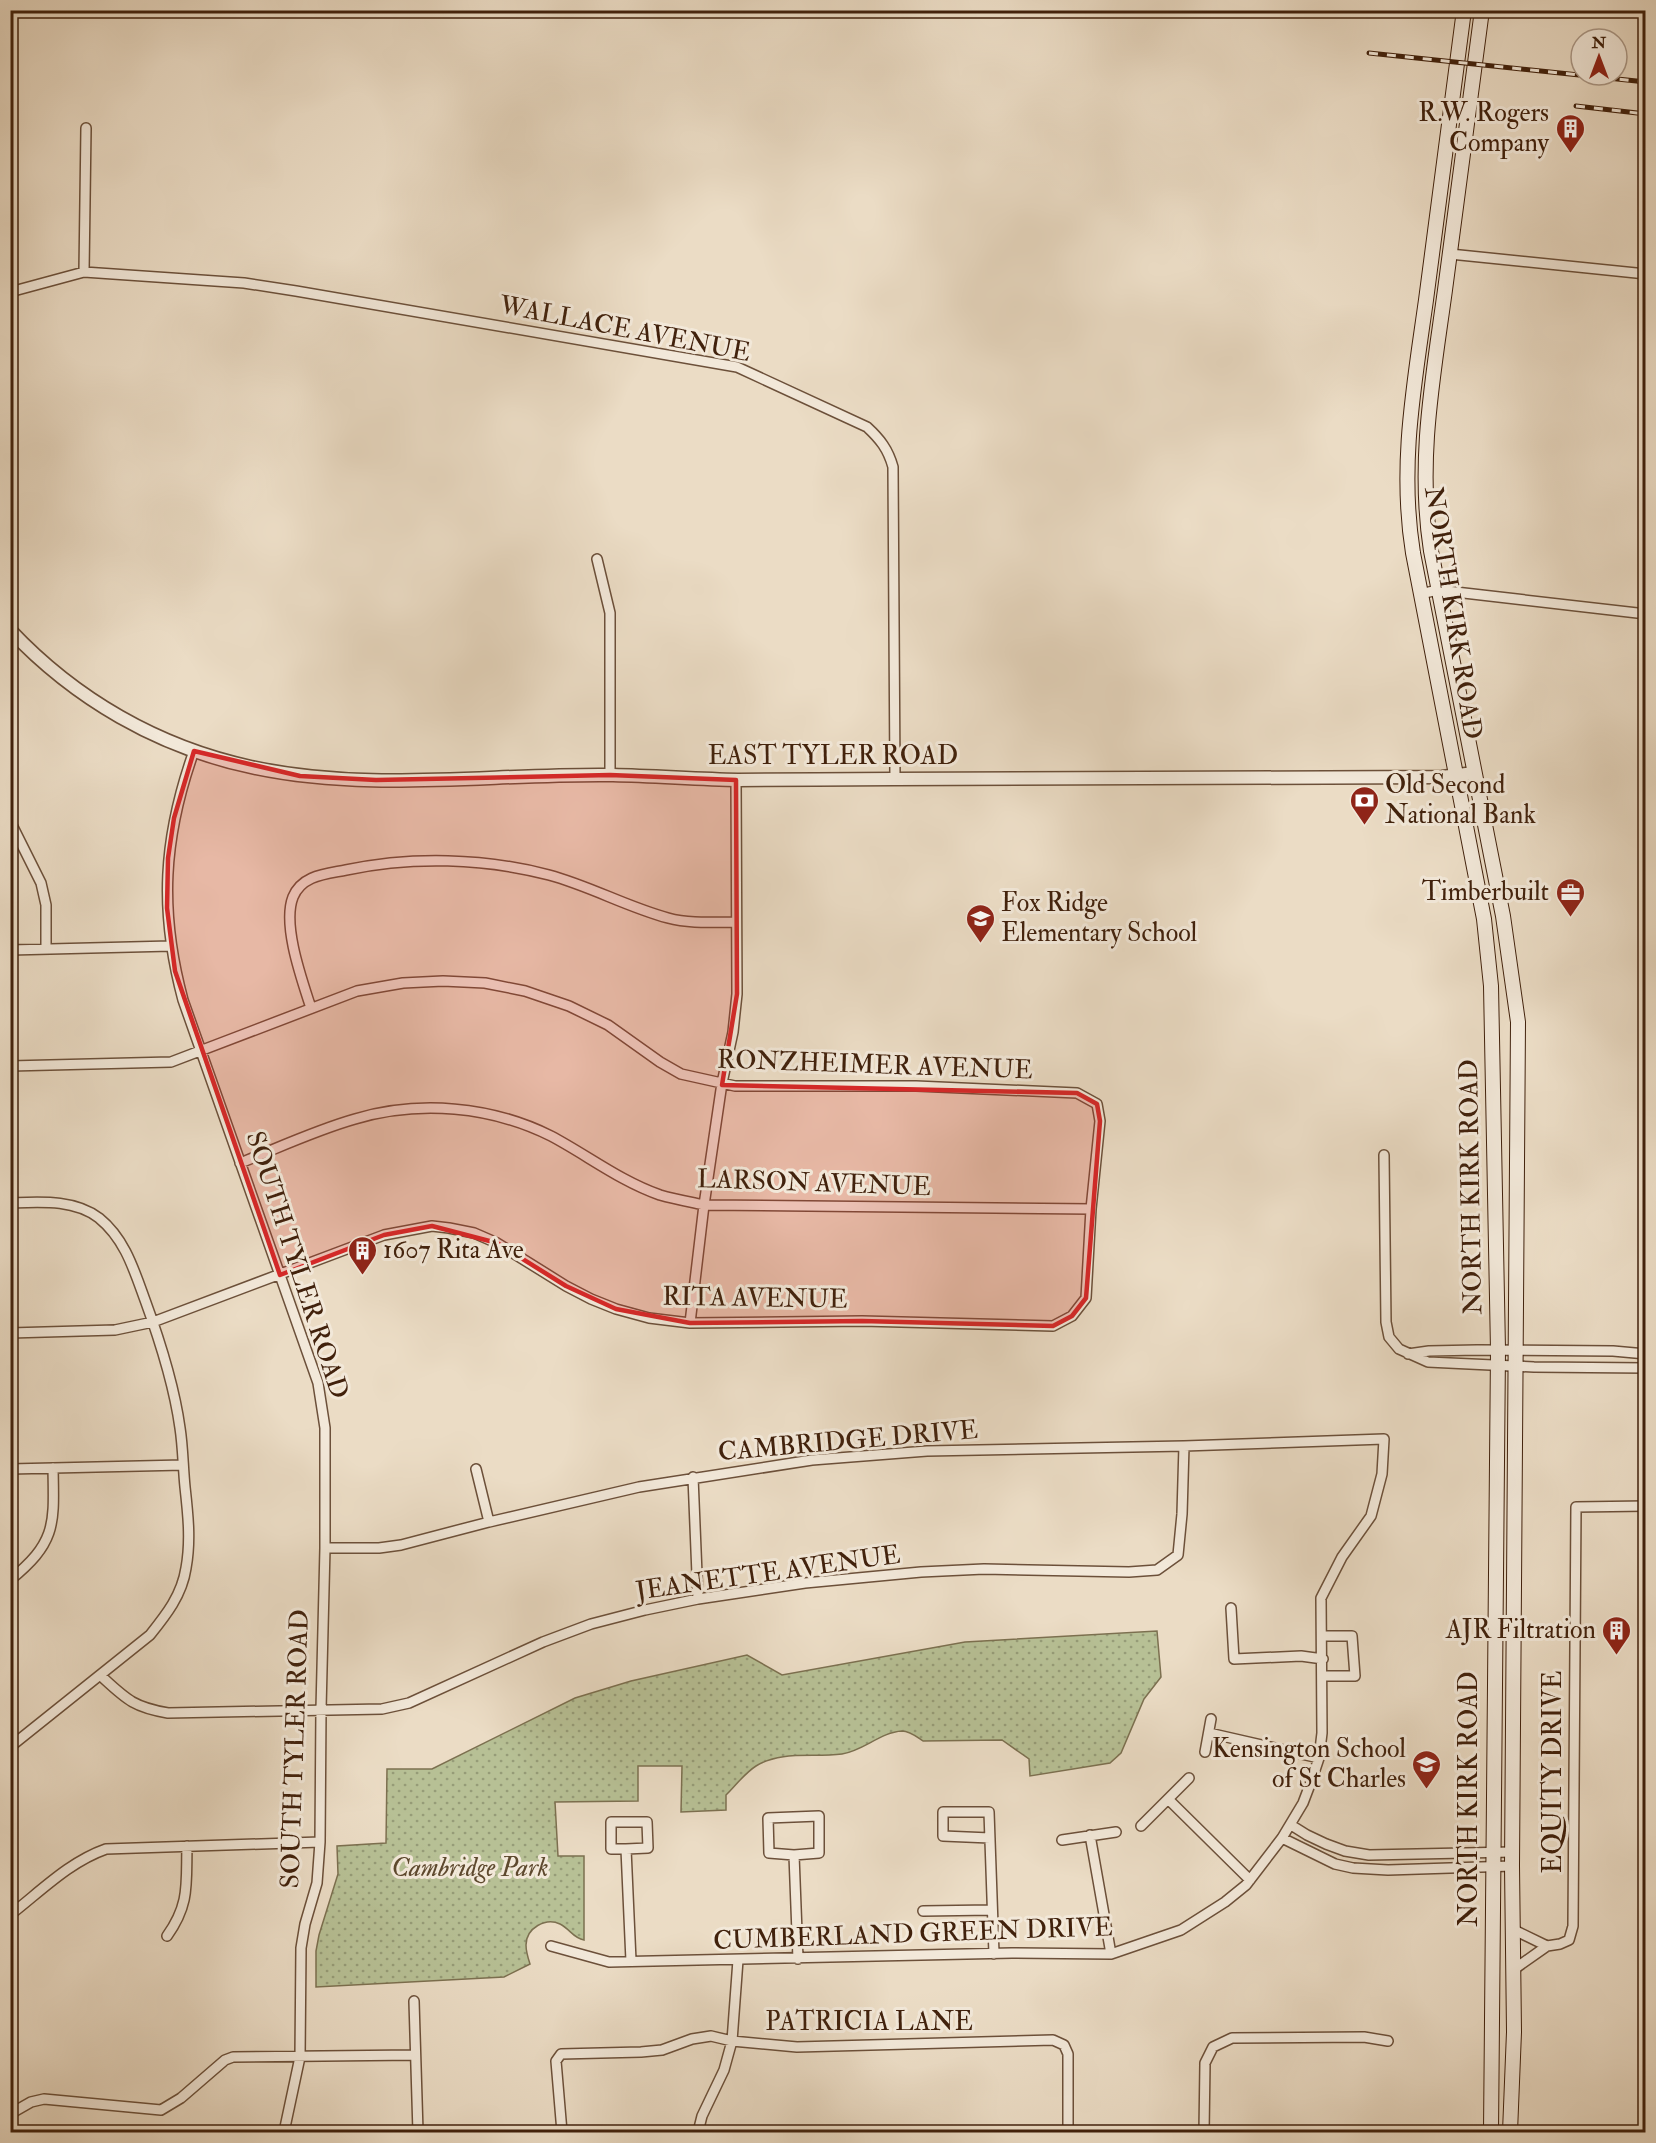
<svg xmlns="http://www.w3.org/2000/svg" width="1656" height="2143" viewBox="0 0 1656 2143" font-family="'IM FELL Double Pica',serif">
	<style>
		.grass { fill: url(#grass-dots); stroke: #7c7050; stroke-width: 1.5 }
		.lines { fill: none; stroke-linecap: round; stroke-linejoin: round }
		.minor-casing { stroke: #6c503a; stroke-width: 12 }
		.tertiary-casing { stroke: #6c503a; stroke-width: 15 }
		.secondary-casing { stroke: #41210c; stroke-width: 16 }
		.minor { stroke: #f2e8d9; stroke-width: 9 }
		.tertiary { stroke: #f2e8d9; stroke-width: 12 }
		.secondary { stroke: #f2e8d9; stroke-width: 14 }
		.rail-casing { stroke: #41210c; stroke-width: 5 }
		.rail { stroke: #f2e8d9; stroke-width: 3; stroke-dasharray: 9; stroke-linecap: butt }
		.marked { fill: #d62828; fill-opacity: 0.2; stroke: #d62828; stroke-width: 4.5; stroke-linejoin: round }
		.labels { text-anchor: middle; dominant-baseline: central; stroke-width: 6; stroke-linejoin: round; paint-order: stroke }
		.poi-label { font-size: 26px; fill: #41210c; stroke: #f2e8d9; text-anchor: end }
		.street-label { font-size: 26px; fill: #41210c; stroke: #f2e8d9 }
		.park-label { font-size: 26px; font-style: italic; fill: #5e492e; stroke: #f2e8d9 }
	</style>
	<defs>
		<pattern id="grass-dots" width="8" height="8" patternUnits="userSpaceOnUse" patternTransform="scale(1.5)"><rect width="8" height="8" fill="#b7c095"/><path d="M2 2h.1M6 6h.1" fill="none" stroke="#969c78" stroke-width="1.8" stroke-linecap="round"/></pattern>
	</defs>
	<rect width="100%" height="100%" fill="#ebdcc5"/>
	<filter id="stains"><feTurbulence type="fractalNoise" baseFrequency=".00333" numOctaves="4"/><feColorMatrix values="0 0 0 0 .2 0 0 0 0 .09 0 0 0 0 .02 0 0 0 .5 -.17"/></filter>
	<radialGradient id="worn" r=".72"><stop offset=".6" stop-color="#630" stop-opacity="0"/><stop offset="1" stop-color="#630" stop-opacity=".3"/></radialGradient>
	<path class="grass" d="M1157,1631L1161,1677L1144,1699L1121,1753L1110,1763L1030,1776L1029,1759L1002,1740L923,1741C917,1737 910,1731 902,1731C881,1732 863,1751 842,1754C813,1758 782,1750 756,1766C745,1773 735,1786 726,1795V1810L681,1812L682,1766H638V1801L555,1802L558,1856H584V1940C573,1938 570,1929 560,1924C546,1917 526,1928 526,1945C526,1952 528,1958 530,1964L504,1977L316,1987V1951L319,1935L338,1874L337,1846L386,1843L387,1769H432L575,1698L631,1681L747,1655L782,1675L965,1642Z"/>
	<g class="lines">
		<defs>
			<path id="minor" d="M1450,254L1646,274
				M84,272L86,128
				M10,292L84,272L244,283L296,291L737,367L867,427C880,439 888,449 893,467L895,779
				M597,559L610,613V775
				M1420,594L1438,590L1646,614
				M194,751C163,838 159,911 183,1000L318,1383L325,1428V1548L321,1709L320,1842L317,1883L305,1924L301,1948L300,2057L284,2132
				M10,821L41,883L46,905V949
				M10,950L171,946
				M311,1008C302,980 282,925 293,897C302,875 326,874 346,870C412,856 484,858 549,875C590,886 627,907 668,918C690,924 713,922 736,922
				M10,1066L171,1062L357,991L403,983L443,981L485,983L525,991L569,1006L608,1025L660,1062L681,1074L735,1086H916L1077,1093L1097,1104L1100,1121L1091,1209L1086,1298L1072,1316L1053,1326L862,1321L690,1323L649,1318L616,1309L591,1299L566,1286L497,1243L474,1233L449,1228L432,1226L384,1235L153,1322L115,1330L10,1333
				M1384,1155L1386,1322L1389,1337L1399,1349L1428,1362L1534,1367L1646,1368
				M240,1163C278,1148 316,1130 355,1119C419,1100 491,1106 551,1136C587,1155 620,1181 660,1195C674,1199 690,1202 704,1205L1091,1209
				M10,1203C40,1202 74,1199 99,1218C125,1239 134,1270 145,1300C160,1341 174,1384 180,1428C183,1447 183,1467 185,1487C188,1514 191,1541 186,1568C182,1595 166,1615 150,1635L10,1747
				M690,1323L704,1205L722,1083L733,1032L737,994L736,780
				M1408,1354L1429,1351L1477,1350L1613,1351L1646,1354
				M10,1469L183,1465
				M476,1469L489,1522
				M693,1477L698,1599
				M325,1548H379L401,1545L489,1522L639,1487L812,1460L927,1451L1184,1446L1384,1439L1382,1474L1371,1516L1342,1557L1321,1598L1322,1733L1319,1758L1311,1782L1303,1803L1282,1838L1246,1885L1225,1902L1181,1930L1111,1954L1012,1953L609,1962L551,1946
				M10,1580C57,1542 54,1524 53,1468
				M1231,1608L1234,1659L1301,1656L1323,1659
				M1322,1636H1352L1355,1676H1322
				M101,1676C126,1699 133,1707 168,1713L382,1709L409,1703L543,1642L591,1624L645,1610L698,1599L805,1583L921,1572L984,1569L1129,1572L1157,1570L1178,1555L1182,1514L1184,1446
				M1209,1733L1319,1758
				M1205,1752L1211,1719
				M1168,1799L1250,1880
				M1291,1825L1307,1835L1326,1844L1345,1851L1369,1855L1512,1852
				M1141,1826L1189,1778
				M1090,1835L1111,1954
				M990,1838L943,1836V1812H989L994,1954
				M1282,1838L1335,1864L1353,1868L1388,1870L1512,1866
				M1062,1840L1116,1832
				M626,1849H611V1822H647L648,1848L626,1849L631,1961
				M794,1855L769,1853L768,1818L819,1816V1853L794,1855L798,1959
				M923,1911L992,1910
				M10,1915C41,1891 69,1862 106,1849L320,1842
				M1512,1929L1547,1946
				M167,1936C190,1904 186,1884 187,1846
				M1513,1970L1547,1946L1560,1944L1569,1940L1573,1926L1576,1507L1646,1506
				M414,2001L418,2132
				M10,2114L31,2102L44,2099L161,2110L181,2098L225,2060L233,2057L415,2055
				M562,2132L556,2061L561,2054L641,2052L662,2050L692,2039L711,2036L732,2041L797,2047L1053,2040L1064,2045L1068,2054V2132
				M698,2132L702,2116L724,2070L732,2041L738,1960
				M1204,2132L1205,2063L1213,2047L1232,2038L1364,2037L1388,2041"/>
			<path id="tertiary" d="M10,630C75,699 158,747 251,767C370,793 492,773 613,775C655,776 696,779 738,780C790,780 842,779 894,779C1076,778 1259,778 1442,777L1474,773"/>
			<path id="secondary" d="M1464,10C1452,107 1438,203 1426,300C1414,386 1399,466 1413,553L1484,919L1491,986L1498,1350L1491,2132
				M1482,10C1469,103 1458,197 1445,290C1433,378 1417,461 1431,551L1503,916L1518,1022L1512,1866L1514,2032L1510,2132"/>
		</defs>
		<use href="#minor" class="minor-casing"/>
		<use href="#tertiary" class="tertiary-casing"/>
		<use href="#secondary" class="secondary-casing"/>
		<use href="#minor" class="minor"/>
		<use href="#tertiary" class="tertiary"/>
		<use href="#secondary" class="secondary"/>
		<defs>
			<path id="rail" d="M1369,53L1646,82
				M1576,106L1646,114"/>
		</defs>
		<use href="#rail" class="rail-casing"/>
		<use href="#rail" class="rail"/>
	</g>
	<path class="marked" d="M194,751L300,776L376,780L610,775L736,780L737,994L722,1085L1077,1093L1097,1104L1100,1121L1086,1298L1072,1316L1053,1326L862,1321L690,1323L616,1309L566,1286L497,1243L432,1226L384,1235L280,1275L175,971L167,908L168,858L174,818Z"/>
	<defs>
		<symbol id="building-pin" viewBox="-11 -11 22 30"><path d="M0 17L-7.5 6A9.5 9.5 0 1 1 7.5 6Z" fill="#8f2418" stroke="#f2e8d9"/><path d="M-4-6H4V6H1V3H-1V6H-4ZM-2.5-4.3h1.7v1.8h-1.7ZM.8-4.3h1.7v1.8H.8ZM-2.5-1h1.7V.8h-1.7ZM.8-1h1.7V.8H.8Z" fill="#fff"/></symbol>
		<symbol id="bank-pin" viewBox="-11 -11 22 30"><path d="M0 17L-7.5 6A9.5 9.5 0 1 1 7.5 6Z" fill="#8f2418" stroke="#f2e8d9"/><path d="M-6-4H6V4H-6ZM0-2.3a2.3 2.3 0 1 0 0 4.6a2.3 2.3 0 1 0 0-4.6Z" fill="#fff"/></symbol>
		<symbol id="office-pin" viewBox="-11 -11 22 30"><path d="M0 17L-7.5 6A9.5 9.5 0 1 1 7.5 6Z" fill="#8f2418" stroke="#f2e8d9"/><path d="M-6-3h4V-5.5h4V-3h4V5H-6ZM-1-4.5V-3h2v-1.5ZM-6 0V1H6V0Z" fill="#fff"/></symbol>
		<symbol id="school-pin" viewBox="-11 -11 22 30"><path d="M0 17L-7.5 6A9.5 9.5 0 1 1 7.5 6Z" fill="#8f2418" stroke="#f2e8d9"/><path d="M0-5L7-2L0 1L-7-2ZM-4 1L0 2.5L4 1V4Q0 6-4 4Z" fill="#fff"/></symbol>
	</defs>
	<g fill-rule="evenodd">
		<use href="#building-pin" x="1554" y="112" width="33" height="45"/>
		<use href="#bank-pin" x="1348" y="784" width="33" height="45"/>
		<use href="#office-pin" x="1554" y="876" width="33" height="45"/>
		<use href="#school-pin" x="964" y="902" width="33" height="45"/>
		<use href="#building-pin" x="346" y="1234" width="33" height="45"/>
		<use href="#building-pin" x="1600" y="1614" width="33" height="45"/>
		<use href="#school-pin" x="1410" y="1748" width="33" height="45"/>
	</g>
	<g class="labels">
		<g class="poi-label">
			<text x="1549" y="113">R.W. Rogers<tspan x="1549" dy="30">Company</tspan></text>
			<text x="1385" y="785" text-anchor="start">Old Second<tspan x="1385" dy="30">National Bank</tspan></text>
			<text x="1549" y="892">Timberbuilt</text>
			<text x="1001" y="903" text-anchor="start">Fox Ridge<tspan x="1001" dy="30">Elementary School</tspan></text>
			<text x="383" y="1250" text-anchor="start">1607 Rita Ave</text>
			<text x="1596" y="1630">AJR Filtration</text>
			<text x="1406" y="1749">Kensington School<tspan x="1406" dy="30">of St Charles</tspan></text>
		</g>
		<g class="street-label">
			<text transform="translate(625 329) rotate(11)">WALLACE AVENUE</text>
			<text transform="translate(1453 613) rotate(81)">NORTH KIRK ROAD</text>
			<text x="833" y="756">EAST TYLER ROAD</text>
			<text transform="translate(875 1065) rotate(2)">RONZHEIMER AVENUE</text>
			<text transform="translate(814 1183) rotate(2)">LARSON AVENUE</text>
			<text transform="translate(1471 1187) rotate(-91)">NORTH KIRK ROAD</text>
			<text transform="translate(297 1265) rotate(72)">SOUTH TYLER ROAD</text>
			<text transform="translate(755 1298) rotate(1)">RITA AVENUE</text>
			<text transform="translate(848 1441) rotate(-5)">CAMBRIDGE DRIVE</text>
			<text transform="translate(768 1573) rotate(-8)">JEANETTE AVENUE</text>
			<text transform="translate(295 1749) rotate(-88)">SOUTH TYLER ROAD</text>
			<text transform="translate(1553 1772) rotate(-90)">EQUITY DRIVE</text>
			<text transform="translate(1469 1799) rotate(-90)">NORTH KIRK ROAD</text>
			<text transform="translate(913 1934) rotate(-2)">CUMBERLAND GREEN DRIVE</text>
			<text x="869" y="2022">PATRICIA LANE</text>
		</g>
		<g class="park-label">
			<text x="470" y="1868">Cambridge Park</text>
		</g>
	</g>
	<rect width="1656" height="2143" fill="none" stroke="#ebdcc5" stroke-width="36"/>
	<rect x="12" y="12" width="1632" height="2119" fill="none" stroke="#41210c" stroke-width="3"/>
	<rect x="18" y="18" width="1620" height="2107" fill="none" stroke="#41210c" stroke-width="1.5"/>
	<g transform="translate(1599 57)"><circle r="28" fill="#f2e8d9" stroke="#ab9887" stroke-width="1.5"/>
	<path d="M0-4.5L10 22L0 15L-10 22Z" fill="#8f2418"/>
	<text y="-9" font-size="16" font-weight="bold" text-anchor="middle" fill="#41210c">N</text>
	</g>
	<rect width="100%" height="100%" filter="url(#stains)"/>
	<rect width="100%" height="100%" fill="url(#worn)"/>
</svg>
